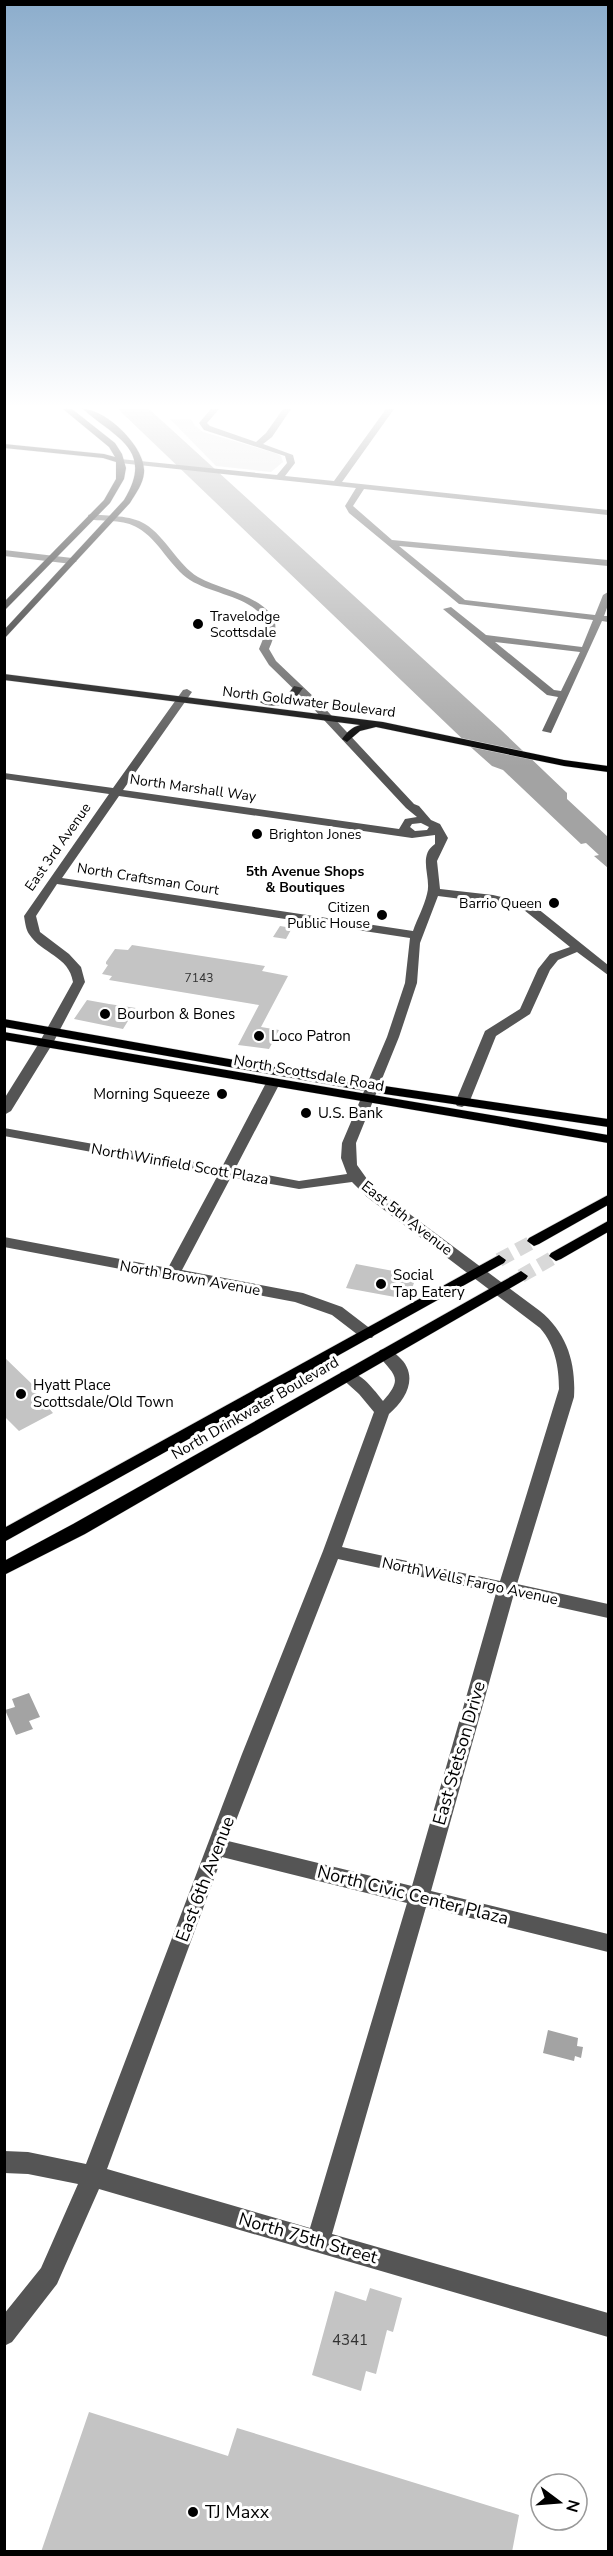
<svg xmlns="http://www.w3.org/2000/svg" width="613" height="2556" viewBox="0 0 613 2556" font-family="'Nunito Sans',sans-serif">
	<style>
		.green { fill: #dcdcdc }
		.water { fill: #a3a3a3 }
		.building { fill: #c4c4c4 }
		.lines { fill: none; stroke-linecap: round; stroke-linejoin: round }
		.major-tunnel { stroke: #d9d9d9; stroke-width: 14; stroke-dasharray: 14 7; stroke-linecap: butt }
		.major-casing { stroke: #dbdbdb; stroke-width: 1 }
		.minor { fill: #555; fill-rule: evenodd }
		.major { fill: #000; fill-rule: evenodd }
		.poi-dot { fill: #000; stroke: #fff; stroke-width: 2 }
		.labels { text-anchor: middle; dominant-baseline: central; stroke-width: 6; stroke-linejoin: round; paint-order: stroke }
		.number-label { font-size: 12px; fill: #313131 }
		.far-poi-label { font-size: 14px; fill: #000; stroke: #fff; text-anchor: start }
		.far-street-label { font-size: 14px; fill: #000; stroke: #fff }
		.far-neighbourhood-label { font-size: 14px; font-weight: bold; fill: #000; stroke: #fff }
		.poi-label { font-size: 15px; fill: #000; stroke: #fff; text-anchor: start }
		.street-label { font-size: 15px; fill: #000; stroke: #fff }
		.near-number-label { font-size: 15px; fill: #313131 }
		.near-street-label { font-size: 18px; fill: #000; stroke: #fff }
		.near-poi-label { font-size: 18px; fill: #000; stroke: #fff; text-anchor: start }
	</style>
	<rect width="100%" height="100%" fill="#fff"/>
	<path class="green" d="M170,419H191L195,426L203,432L275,453L281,456L283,462L271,472L216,466Z"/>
	<path class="water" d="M118,409H149L500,729L567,793V799L608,837V868L594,856L599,855L586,843L581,844L503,770L492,766L474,750Z
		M29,1693L40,1717L29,1721L33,1729L16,1735L5,1710L15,1707L12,1699Z
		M548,2030L578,2038L577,2046L583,2047L581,2058L575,2056L574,2061L543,2053Z"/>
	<path class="building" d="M280,926L292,928L286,939L273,937Z
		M132,945L265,966L262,971L288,976L261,1027L279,1030L269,1049L238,1045L259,1005L109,980L112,976L102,974L108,965L106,964V962L115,949L128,950Z
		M87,1000L109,1004L136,1008L123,1029L74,1019Z
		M356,1264L404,1273L402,1277L415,1280L410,1294L397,1291L395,1297L346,1288Z
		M4,1357L34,1386L31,1387L53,1413L19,1431L4,1416Z
		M370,2288L402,2298L393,2332L387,2330L376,2374L366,2371L361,2391L312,2375L335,2291L366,2301Z
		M89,2412L228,2456L237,2428L519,2515L512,2552H41Z"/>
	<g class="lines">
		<path class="major-tunnel" d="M499,1260L534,1241
			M521,1276L556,1256"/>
		<defs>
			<path id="major" d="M63,409H72L115,443L122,454L126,468L124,479L110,503L4,611V602L104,500L116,479V462L103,458L4,448V444L104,454L115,457L109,447Z
				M83,409C106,409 147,448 144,473C143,484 136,493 130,503L4,639V630L124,500C155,449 115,438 83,409Z
				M4,674L383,722L564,760L608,766V772L564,766L376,727L360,731L347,742L342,739C347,732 352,727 360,725L4,680Z
				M294,686L303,688L293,702C283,705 268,708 260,702L265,699L286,697Z
				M4,1019L371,1084L608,1119V1127L371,1092L4,1027Z
				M4,1032L608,1135V1143L4,1040Z
				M608,1195V1205L539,1244L534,1246L527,1241L529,1238Z
				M608,1221V1232L561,1259L556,1261L549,1256L551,1253Z
				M499,1255L506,1260L504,1263L4,1542V1528Z
				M521,1271L528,1276L526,1279L85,1534L4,1575V1561L73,1524Z"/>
		</defs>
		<use href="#major" class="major-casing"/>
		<path class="minor" d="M211,409H219L207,423L210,426L256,442L266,433L283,409H291L272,437L263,444L293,455L295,463L285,476L334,481L386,409H394L342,482L608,510V515L364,489L353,506L392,540L608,560V566L399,546L465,600L595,615L603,595L608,592V605L604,616H608V622L602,621L551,733L542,731L558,697L547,695L443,609L451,607L486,635L582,647L593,620L459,604L349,513L345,506L356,488L120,463L116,461L120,459L277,475L287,463L285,456L204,430L199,423ZM495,642L580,652L561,691L554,690Z
			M91,514C107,516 131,515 145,524C166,537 177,564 198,577C221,590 253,593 271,614C280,624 273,639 269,649L276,661L317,700L414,804L419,806L431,820L440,824L448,838L437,861L440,889L493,895L532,904L608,965V975L577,952L558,960L550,970L530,1014L496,1036L469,1103L462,1107L457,1106L455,1103L485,1031L520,1009L538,969L550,954L570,947L524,910L493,903L438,896L420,943L417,983L399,1037L356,1143L357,1165L372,1186L540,1311C567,1333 576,1363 574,1397L517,1584L608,1604V1618L513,1597L431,1891L608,1934V1952L426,1907L332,2234L608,2313V2337L99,2189L57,2284L12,2342L4,2346V2314L41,2268L78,2184L28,2174L4,2173V2151L28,2152L86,2164L242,1754L323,1551L374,1412L359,1394L339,1376L341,1372C358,1367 374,1390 383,1401C406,1376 391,1374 378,1354L380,1350C388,1348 392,1350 398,1356C419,1374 408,1398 389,1414L342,1547L500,1581L559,1389C559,1367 555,1345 540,1328L367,1197L352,1182L299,1189L231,1177L182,1270L303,1293L342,1307L372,1330L375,1334L372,1338H362L332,1315L295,1302L4,1247V1237L168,1268L218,1175L4,1136V1128L222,1167L266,1083L273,1079L280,1083L235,1169L299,1181L347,1174L341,1158L342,1143L387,1037L405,983L410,938L57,884L36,916L40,932L69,954L81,967L85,982L53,1043L11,1111L4,1115V1099L39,1043L73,982C69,956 42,954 29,934C26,930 25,922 24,916L109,794L4,779V773L113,788L183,690L187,689L192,692L123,790L399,829L405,819L417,817L406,808L309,704L269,665L259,649C262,641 270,626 264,618C248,596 212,594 190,580C171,568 158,539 138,528C124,519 104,522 88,519V515ZM119,796L412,838L435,835V844C417,856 432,878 427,894C424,907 417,919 413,931L62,878ZM421,823L429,827L427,830L415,831L410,827L412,824ZM338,1559L496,1593L412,1886L228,1841ZM222,1857L407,1903L310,2228L107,2169Z
			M4,550L72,558L77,561L72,564L4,556Z"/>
		<use href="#major" class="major"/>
	</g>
	<linearGradient id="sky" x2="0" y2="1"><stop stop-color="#8cadcc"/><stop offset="0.53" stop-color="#fff"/><stop offset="1" stop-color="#fff" stop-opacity="0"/></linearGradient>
	<rect width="613" height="767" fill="url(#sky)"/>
	<g class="poi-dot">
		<circle cx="198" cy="624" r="6"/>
		<circle cx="257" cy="834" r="6"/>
		<circle cx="554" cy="903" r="6"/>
		<circle cx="382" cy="915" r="6"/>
		<circle cx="105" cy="1014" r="6"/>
		<circle cx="259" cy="1036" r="6"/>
		<circle cx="222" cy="1094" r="6"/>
		<circle cx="306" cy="1113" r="6"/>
		<circle cx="381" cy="1284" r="6"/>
		<circle cx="21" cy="1394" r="6"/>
		<circle cx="193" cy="2512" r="6"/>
	</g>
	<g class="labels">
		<g class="number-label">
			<text x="199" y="978">7143</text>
		</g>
		<g class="far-poi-label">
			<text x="210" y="616">Travelodge<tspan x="210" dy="16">Scottsdale</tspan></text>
			<text x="269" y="834">Brighton Jones</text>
			<text x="542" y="903" text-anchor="end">Barrio Queen</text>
			<text x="370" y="907" text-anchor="end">Citizen<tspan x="370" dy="16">Public House</tspan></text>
		</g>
		<g class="far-street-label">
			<text transform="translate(309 702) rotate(7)">North Goldwater Boulevard</text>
			<text transform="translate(193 788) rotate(8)">North Marshall Way</text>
			<text transform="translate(58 847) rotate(-55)">East 3rd Avenue</text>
			<text transform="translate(148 879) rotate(9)">North Craftsman Court</text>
		</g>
		<g class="far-neighbourhood-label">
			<text x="305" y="871">5th Avenue Shops<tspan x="305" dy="16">&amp; Boutiques</tspan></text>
		</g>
		<g class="poi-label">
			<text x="117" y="1014">Bourbon &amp; Bones</text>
			<text x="271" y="1036">Loco Patron</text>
			<text x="210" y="1094" text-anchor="end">Morning Squeeze</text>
			<text x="318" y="1113">U.S. Bank</text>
			<text x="393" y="1275">Social<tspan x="393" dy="17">Tap Eatery</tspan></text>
			<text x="33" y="1385">Hyatt Place<tspan x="33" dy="17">Scottsdale/Old Town</tspan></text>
		</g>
		<g class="street-label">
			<text transform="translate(309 1073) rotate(10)">North Scottsdale Road</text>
			<text transform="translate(180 1164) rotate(10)">North Winfield Scott Plaza</text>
			<text transform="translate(407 1218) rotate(38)">East 5th Avenue</text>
			<text transform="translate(190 1278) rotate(10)">North Brown Avenue</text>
			<text transform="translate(255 1408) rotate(-30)">North Drinkwater Boulevard</text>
			<text transform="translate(470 1581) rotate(12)">North Wells Fargo Avenue</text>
		</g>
		<g class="near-number-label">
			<text x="350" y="2340">4341</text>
		</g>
		<g class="near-street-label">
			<text transform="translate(459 1753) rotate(-74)">East Stetson Drive</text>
			<text transform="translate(205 1879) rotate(-69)">East 6th Avenue</text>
			<text transform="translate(413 1895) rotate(14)">North Civic Center Plaza</text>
			<text transform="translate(308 2238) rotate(16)">North 75th Street</text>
		</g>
		<g class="near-poi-label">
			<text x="205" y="2512">TJ Maxx</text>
		</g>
	</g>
	<rect width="613" height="2556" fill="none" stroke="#000000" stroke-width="12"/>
	<g transform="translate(559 2502) rotate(106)"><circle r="28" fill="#ffffff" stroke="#999999" stroke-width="1.5"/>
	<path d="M0-4.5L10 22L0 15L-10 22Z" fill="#000000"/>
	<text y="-9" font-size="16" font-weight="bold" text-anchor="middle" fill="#000000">N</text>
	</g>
</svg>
